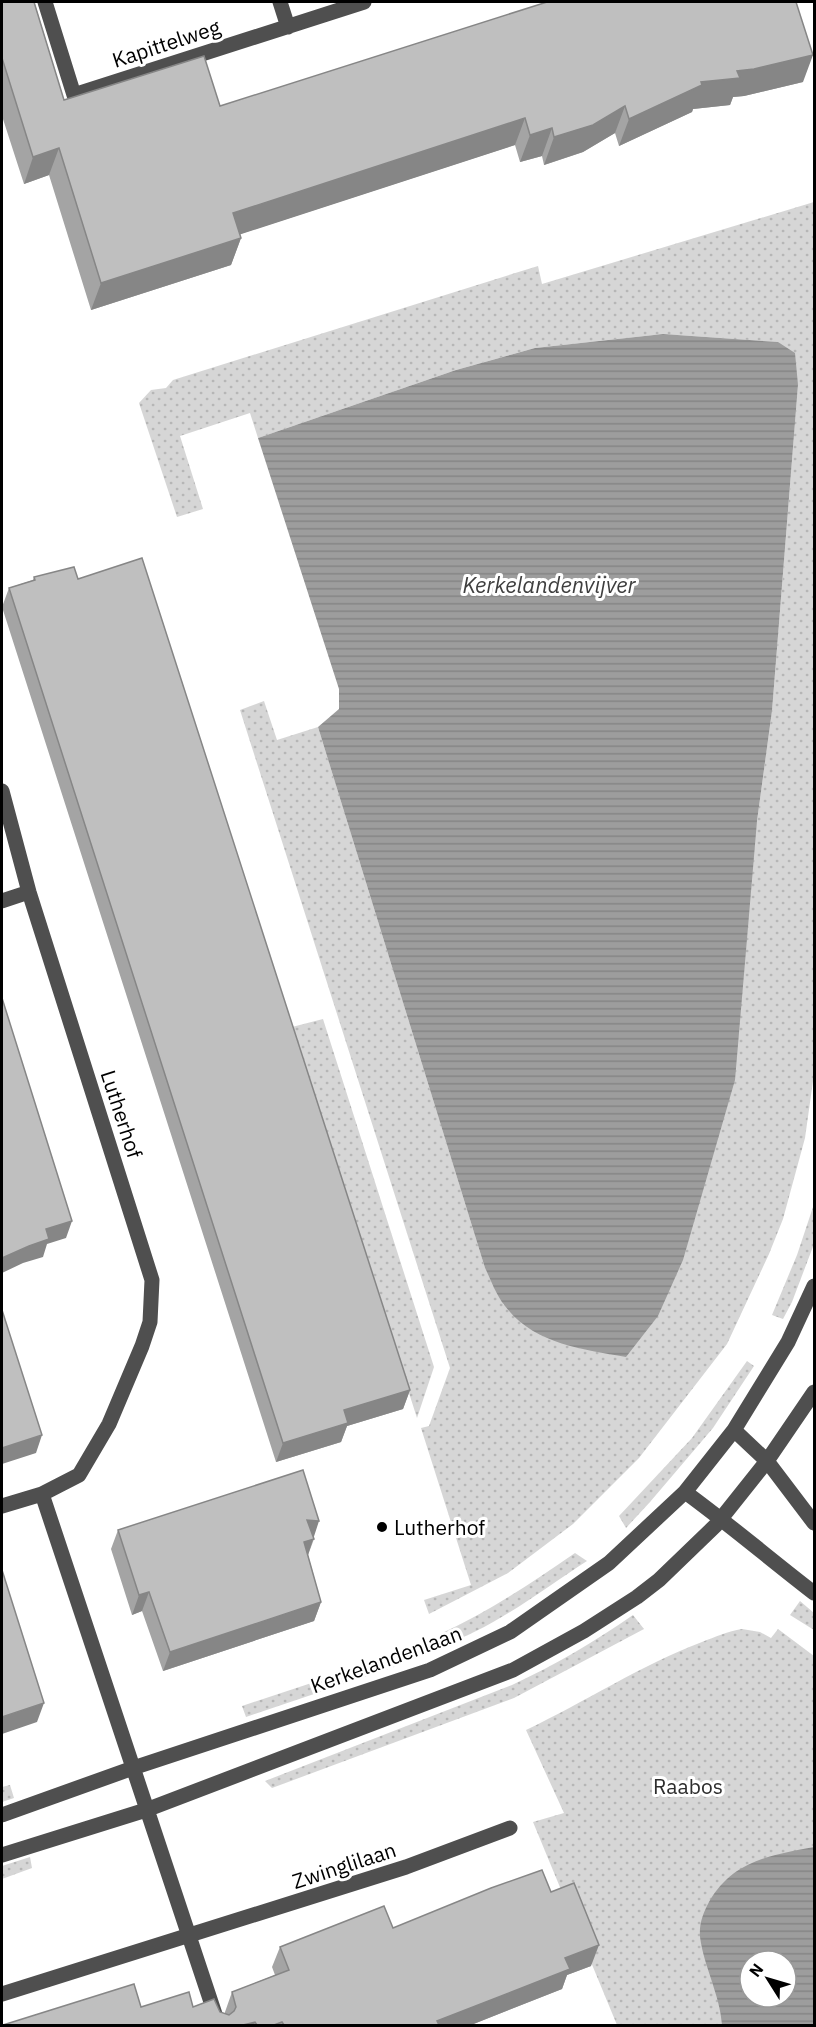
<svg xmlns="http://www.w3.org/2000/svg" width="816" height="2027" viewBox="0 0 816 2027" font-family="'IBM Plex Sans',sans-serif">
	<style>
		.green { fill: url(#green-dots); fill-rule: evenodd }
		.water { fill: url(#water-rules); fill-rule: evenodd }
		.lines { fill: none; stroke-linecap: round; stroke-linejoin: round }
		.minor { stroke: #4f4f4f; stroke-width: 15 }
		.wall { fill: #a4a4a4 }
		.shaded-wall { fill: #868686 }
		.building { fill: #bfbfbf; stroke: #868686; stroke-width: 1.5 }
		.poi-dot { fill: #000; stroke: #fff; stroke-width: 2 }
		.labels { text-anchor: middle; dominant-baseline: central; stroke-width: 6; stroke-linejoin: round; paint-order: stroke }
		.street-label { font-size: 21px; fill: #000; stroke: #fff }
		.poi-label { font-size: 21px; fill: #000; stroke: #fff; text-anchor: start }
		.park-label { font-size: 21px; fill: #2d2d2d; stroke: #fff }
		.water-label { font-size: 22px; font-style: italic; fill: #3e3e3e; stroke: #fff }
	</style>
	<defs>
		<pattern id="green-dots" width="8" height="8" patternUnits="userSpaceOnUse" patternTransform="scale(1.5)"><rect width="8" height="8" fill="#d6d6d6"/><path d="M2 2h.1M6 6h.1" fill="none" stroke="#b6b6b6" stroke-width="1.8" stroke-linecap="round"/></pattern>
		<pattern id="water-rules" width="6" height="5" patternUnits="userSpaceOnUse" patternTransform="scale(1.5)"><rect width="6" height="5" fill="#9d9d9d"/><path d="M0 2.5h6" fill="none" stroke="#858585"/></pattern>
	</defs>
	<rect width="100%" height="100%" fill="#fff"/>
	<path class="green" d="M814,202V1074L805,1138L783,1219L769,1254L727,1344L639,1458L573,1524L508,1573L429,1614L424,1600L471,1585L421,1428L429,1426L450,1368L240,710L264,701L277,740L318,727L485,1268L504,1305L757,821L772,711L798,385L778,342L663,334L535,348L456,370L258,438L250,413L180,436L203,509L177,517L139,403L151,390L166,388L173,380L538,266L542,284Z
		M323,1019L434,1367L417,1418L292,1027Z
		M814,1204V1244L792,1302L783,1319L772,1315L797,1255Z
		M747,1361L754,1366L713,1428L650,1502L626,1528L619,1516L692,1438Z
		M575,1553L587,1561C543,1589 492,1630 442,1645L440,1634C489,1612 531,1583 575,1553Z
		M800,1601L814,1613V1630L790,1615Z
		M633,1615L644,1629L514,1698L272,1788L265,1781L512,1685C555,1665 594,1642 633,1615Z
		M742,1629L760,1632L771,1638L778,1629L814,1656V2025H617L533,1822L564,1813L526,1730C585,1702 641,1665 702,1642C715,1637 728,1631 742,1629ZM750,1961H786V1997H750Z
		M393,1656L397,1666L246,1717L242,1706Z
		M10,1785L14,1798L2,1802V1787Z
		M30,1857L32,1868L2,1879V1866Z"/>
	<path class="water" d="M663,334L778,342L795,353L798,385L772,711L757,821L735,1080L683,1260L658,1316L626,1357C581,1349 534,1344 505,1306C496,1295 491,1280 485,1268L318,727L339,709V689L258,438L456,370L535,348Z
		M814,1847V2025H722C720,1995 704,1967 700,1937C699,1924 703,1913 709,1902C733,1860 772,1855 814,1847ZM750,1961H786V1997H750Z"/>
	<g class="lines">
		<path class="minor" d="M45,2L74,95L364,2
			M280,2L288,27
			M2,791L29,892L152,1280L150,1322L142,1346L109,1424L79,1475L42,1494L2,1506
			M2,901L29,892
			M734,1430L767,1461L814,1523
			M685,1492C729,1524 771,1560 814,1593
			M42,1494L219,2026
			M2,1815L133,1768L430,1670L510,1632L609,1563L685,1492L734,1430L788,1342L814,1286
			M2,1855L146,1810L513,1670L584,1631L637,1597L659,1580L716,1525L767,1461L814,1392
			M2,1994L406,1867L510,1828"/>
	</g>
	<path class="wall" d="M2,2L35,4L64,100L220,106L803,82L744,96L733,97L730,105L693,109L692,112L619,146L615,133L583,152L544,165L542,156L520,162L515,145L240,234L241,238L231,265L91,310L49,175L24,184L2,116Z
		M34,577L78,579L410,1390L403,1409L347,1426L341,1442L276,1462L2,607L9,588L33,580Z
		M118,1530L313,1537L314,1539L308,1555L321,1602L314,1621L163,1671L142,1611L132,1615L111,1549Z
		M551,1892L591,1966L567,1975L562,1989L471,2025H3L141,2007H193L225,2014V2012L232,1992L275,1975L272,1967L280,1947L393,1928Z"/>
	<path class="shaded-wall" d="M813,55L803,82L744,96L733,97L730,105L693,109L692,112L619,146L629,119L701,82L737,71Z
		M625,106L615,133L583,152L544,165L554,137Z
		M525,118L515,145L223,240L233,213Z
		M552,128L542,156L520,162L530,135Z
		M59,148L49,175L24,184L33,157Z
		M241,238L231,265L91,310L101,283Z
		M72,1221L66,1238L47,1244L43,1257L23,1263L2,1273V1258L29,1246L46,1229Z
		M410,1390L403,1409L347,1426L341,1442L276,1462L283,1443L344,1410Z
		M42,1435L36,1453L2,1464V1448Z
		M307,1520L319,1521L307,1558L297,1561Z
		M149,1592L142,1611L132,1615L139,1595Z
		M321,1602L314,1621L163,1671L170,1652Z
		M44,1703L37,1722L2,1734V1717Z
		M599,1945L591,1966L567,1975L562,1989L471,2025H436L437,2021L565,1958Z
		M255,2022L254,2025H243Z"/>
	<path class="building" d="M2,2H34L64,100L204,56L220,106L547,2H796L813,55L754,69L737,71L740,78L701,82L702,85L629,119L625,106L593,125L554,137L552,128L530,135L525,118L233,213L241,238L101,283L59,148L33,157L2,58Z
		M142,558L410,1390L344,1410L348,1423L283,1443L9,588L35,580L34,577L74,567L78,579Z
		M2,998L72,1221L46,1229L49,1239L29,1246L2,1258Z
		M2,1310L42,1435L2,1448Z
		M303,1470L319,1521L307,1520L314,1539L304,1542L321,1602L170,1652L149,1592L139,1595L118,1530Z
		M2,1570L44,1703L2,1717Z
		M542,1870L551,1892L574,1883L599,1945L565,1958L570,1969L437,2021L439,2025H284L282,2022L274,2025H257L255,2022L243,2025H3L134,1984L141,2007L189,1992L193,2007L214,1999L220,2012L229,2015L234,2011L236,2007L232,1992L289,1970L280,1947L384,1906L393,1928L491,1888Z"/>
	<circle class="poi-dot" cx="382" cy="1527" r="6"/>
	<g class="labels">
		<g class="street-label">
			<text transform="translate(166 43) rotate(-18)">Kapittelweg</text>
			<text transform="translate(122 1114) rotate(72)">Lutherhof</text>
			<text transform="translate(386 1659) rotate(-20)">Kerkelandenlaan</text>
			<text transform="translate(344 1865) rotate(-18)">Zwinglilaan</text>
		</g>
		<g class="poi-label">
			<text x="394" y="1527">Lutherhof</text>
		</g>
		<g class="park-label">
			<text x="688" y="1786">Raabos</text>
		</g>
		<g class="water-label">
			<text x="549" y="584">Kerkelandenvijver</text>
		</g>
	</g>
	<rect width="816" height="2027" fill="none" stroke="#000000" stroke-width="6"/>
	<g transform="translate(768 1979) rotate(307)"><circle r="28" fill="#ffffff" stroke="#999999" stroke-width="1.5"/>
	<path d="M0-4.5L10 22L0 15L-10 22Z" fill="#000000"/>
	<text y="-9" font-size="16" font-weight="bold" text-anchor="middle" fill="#000000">N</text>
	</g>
</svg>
